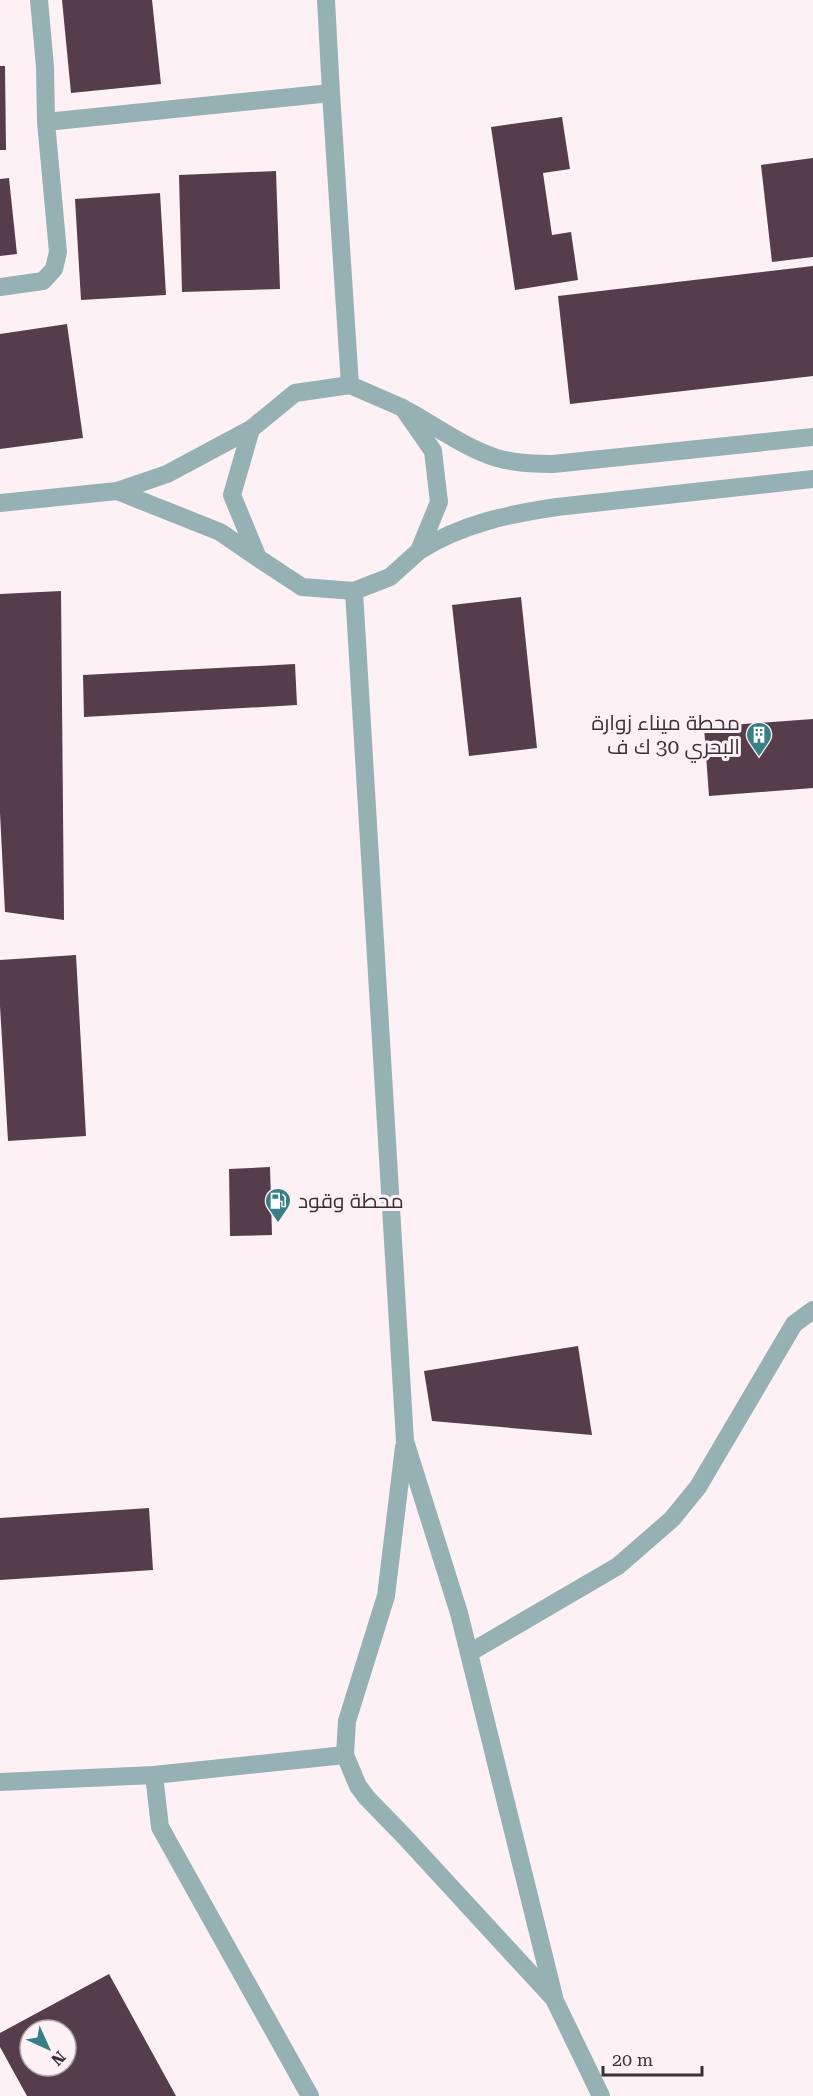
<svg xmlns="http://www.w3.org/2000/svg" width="813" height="2096" viewBox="0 0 813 2096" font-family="'Roboto Serif',Cairo,serif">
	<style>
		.building { fill: #553d49; fill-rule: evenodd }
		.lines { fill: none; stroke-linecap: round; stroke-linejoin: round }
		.minor { stroke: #96b1b4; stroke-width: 18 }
		.labels { text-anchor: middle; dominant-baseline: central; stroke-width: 6; stroke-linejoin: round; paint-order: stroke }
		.poi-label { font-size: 21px; fill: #3b3035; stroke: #fdf1f6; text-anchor: end }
	</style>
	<rect width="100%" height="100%" fill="#fdf1f6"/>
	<path class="building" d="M62,0H152L161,84L71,93Z
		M0,66H5L6,150H0Z
		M562,117L570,169L543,173L552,235L571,232L578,280L515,290L491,127Z
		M813,158V257L772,262L761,165Z
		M276,171L280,289L182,292L179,175Z
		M9,178L17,254L0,256V179Z
		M160,193L166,295L81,300L75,199Z
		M813,266V376L570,404L558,296Z
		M67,324L83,438L0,449V334Z
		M61,591L64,920L5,912L0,813V594Z
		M521,597L537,748L469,756L452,605Z
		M295,664L297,705L84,717L83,675Z
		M813,719V788L709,796L704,727Z
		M76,955L86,1136L8,1141L0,1006V960Z
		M270,1167L272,1235L230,1236L229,1169Z
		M578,1346L592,1435L432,1421L424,1371Z
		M149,1508L153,1570L0,1580V1518Z
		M109,1974L176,2096H27L0,2047V2033ZM30,2030H66V2066H30Z"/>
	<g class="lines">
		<path class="minor" d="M326,0L331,93L350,385
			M46,122L331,93
			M0,287L43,281L54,269L58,252L46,122L45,67L39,0
			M408,411C437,427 465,448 497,458C514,463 535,464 553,464L813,437
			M117,491L220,532L258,558L302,587L354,591L390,577L419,551L439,502L433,451L403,408L350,385L295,393L251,429L232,495L258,558
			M0,503L117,491L167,474L251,429
			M419,551C461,524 509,514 557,507L813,479
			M354,591L405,1441L459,1613L555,2001L601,2096
			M404,1447L386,1596L347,1721L345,1755L358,1786L367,1798L404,1836L554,1999
			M469,1653L618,1566L672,1519L698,1487L794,1324L813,1310
			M154,1775L160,1827L310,2096
			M0,1782L154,1775L345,1755"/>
	</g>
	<defs>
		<symbol id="building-pin" viewBox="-11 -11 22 30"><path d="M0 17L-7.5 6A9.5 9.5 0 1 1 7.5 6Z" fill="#388087" stroke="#fdf1f6"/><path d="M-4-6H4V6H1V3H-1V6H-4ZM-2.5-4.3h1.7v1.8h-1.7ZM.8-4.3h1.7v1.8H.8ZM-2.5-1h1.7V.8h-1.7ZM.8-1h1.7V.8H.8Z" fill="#fff"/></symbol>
		<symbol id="fuel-pin" viewBox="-11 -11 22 30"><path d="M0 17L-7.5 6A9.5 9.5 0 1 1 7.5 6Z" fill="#388087" stroke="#fdf1f6"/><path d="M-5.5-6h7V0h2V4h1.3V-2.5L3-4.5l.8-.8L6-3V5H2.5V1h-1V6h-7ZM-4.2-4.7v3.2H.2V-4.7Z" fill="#fff"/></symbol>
	</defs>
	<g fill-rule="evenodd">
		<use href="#building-pin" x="744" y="720" width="30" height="40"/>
		<use href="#fuel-pin" x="263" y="1186" width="30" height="40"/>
	</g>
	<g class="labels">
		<g class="poi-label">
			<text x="740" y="723">محطة ميناء زوارة<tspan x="740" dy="24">البحري 30 ك ف</tspan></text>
			<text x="298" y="1201" text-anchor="start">محطة وقود</text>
		</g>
	</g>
	<g transform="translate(48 2048) rotate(135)"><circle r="28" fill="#fdf1f6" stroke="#afa4a9" stroke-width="1.5"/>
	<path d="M0-4.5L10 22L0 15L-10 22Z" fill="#388087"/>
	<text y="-9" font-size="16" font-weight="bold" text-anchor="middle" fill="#3b3035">N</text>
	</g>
	<path d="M603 2066v9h99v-9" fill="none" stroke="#3b3035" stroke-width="3"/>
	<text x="612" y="2066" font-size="18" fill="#3b3035" stroke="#fdf1f6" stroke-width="4.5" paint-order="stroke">20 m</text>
</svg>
